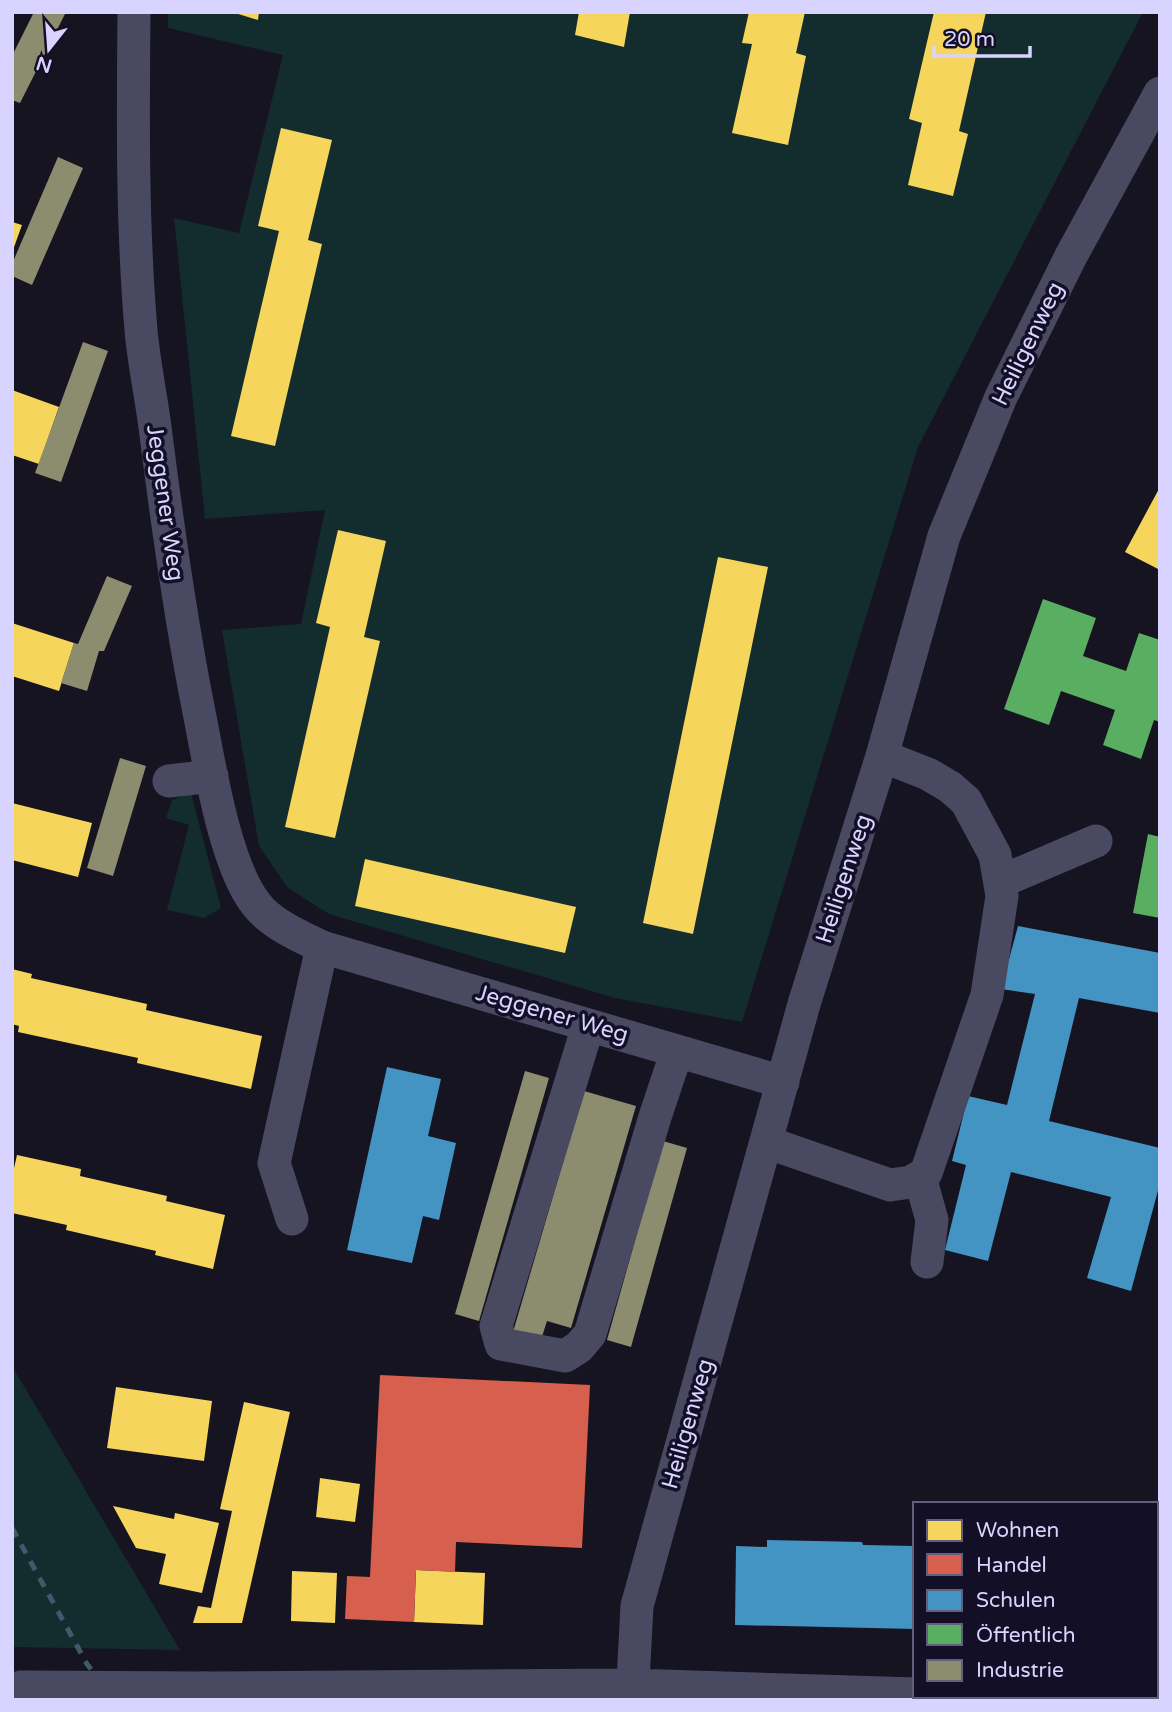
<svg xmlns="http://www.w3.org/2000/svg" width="1172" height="1712" viewBox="0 0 1172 1712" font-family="'Varela Round',sans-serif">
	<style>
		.green { fill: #132c2d }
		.homes { fill: #f6d55c }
		.shops { fill: #d6604d }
		.schools { fill: #4393c3 }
		.public { fill: #5aae61 }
		.industry { fill: #8c8c6e }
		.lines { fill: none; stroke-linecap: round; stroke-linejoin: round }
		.minor { stroke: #4a4962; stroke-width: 33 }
		.rail { stroke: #43596b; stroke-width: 5; stroke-dasharray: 10 9; stroke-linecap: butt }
		.minor-bridge { stroke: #4a4962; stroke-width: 33 }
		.labels { text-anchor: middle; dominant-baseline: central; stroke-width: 7; stroke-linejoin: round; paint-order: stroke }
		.street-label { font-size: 23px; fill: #d9d4ff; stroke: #130f26 }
	</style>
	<rect width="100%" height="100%" fill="#161421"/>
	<path class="green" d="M168,12H1143L918,447L742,1022L615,998L329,914L288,888L259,846L222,630L301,624L325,510L205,519L174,218L239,233L283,55L168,28Z
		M191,793L221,908L204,918L167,910L189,825L166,818L172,800Z
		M12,1366L180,1650L12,1647Z"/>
	<path class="homes" d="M232,12H259L258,20Z
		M579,12H630L624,47L575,35Z
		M749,12H805L796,53L806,56L788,145L732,133L752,44L742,43Z
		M934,12H986L959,131L968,134L953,196L908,185L922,123L909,119Z
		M281,128L332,140L308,240L322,244L275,446L231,436L279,231L258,226Z
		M12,222L22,225L13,250H12Z
		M12,390L59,407L39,464L12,455Z
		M1160,487V570L1125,552Z
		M338,530L386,541L364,637L380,641L335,838L285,827L330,627L316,623Z
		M718,557L768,567L693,934L643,923Z
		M12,623L74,643L59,691L12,676Z
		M12,803L92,823L78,877L12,860Z
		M365,859L576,907L565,953L355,906Z
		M12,969L32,974L31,978L147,1004L146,1010L262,1036L251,1089L137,1063L138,1058L18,1032L19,1026L12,1024Z
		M17,1155L81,1169L80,1176L167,1196L166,1201L225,1215L213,1269L155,1255L156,1251L66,1230L67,1225L12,1213V1177Z
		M116,1387L212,1401L204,1461L107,1448Z
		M244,1402L290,1412L242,1623H193L198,1606L211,1608L232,1511L220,1509Z
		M320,1478L360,1484L355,1522L316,1517Z
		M113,1506L174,1519L175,1513L219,1523L202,1593L159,1584L166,1554L136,1548Z
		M416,1570L485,1573L483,1625L414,1622Z
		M292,1571L337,1573L335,1623L291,1621Z
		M1156,1620H1160V1658H1156Z"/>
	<path class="shops" d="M380,1375L590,1385L582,1548L456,1542L455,1572L416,1570L414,1622L345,1619L347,1576L370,1577Z"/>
	<path class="schools" d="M1018,926L1160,953V1013L1079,998L1049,1121L1160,1148V1183L1131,1291L1087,1278L1111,1197L1011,1172L988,1261L945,1250L966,1165L952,1161L968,1096L1007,1105L1035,994L1001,989Z
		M387,1067L441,1079L428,1136L456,1143L439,1220L423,1216L412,1263L347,1250Z
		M767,1540L862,1542L863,1545L915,1546V1629L735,1625L736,1546L767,1547Z"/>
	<path class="public" d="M1043,599L1096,618L1083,656L1126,671L1139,633L1160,640V722L1154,720L1141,759L1103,745L1115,710L1061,691L1049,725L1004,709Z
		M1148,834L1160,837V918L1133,913Z"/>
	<path class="industry" d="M34,12H66L20,103L12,100V56Z
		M58,157L83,168L32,285L12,276V264Z
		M83,342L108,351L61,482L35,473Z
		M107,576L132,586L104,651H99L87,691L61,683L74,643L78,644Z
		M120,758L146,766L113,876L87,868Z
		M525,1071L549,1078L479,1321L455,1314Z
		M584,1091L636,1106L571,1328L547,1321L541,1340L513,1332Z
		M663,1141L687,1148L631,1347L607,1340Z"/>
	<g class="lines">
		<path class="minor" d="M134,12C133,118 132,225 141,330C144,365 152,400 156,435C168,530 181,623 200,717C210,768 225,864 256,904C271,924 300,936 322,947L783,1082
			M169,781L212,776
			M1000,882L1096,841
			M588,1026L496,1326L501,1344L565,1356L579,1347L590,1334L655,1117L677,1051
			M766,1142L890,1185L911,1182L926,1173L987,995L1002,896L995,855L966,801L950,787L928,774L882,756
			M920,1177L932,1220L927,1262
			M292,1219L274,1163L322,947
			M203,1688L632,1685L915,1694
			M1002,1696L1121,1700
			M632,1700L637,1606L804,1004L882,756L944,536L1001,397L1071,256L1160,93"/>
		<path class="rail" d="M12,1528L87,1664L115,1700"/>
		<path class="minor-bridge" d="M21,1687L203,1688"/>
	</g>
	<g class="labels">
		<g class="street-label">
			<text transform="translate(1028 344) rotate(-64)">Heiligenweg</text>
			<text transform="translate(165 503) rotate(82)">Jeggener Weg</text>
			<text transform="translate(844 879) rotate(-72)">Heiligenweg</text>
			<text transform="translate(552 1014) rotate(16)">Jeggener Weg</text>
			<text transform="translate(688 1424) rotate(-74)">Heiligenweg</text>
		</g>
	</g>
	<rect width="1172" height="1712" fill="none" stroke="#d9d4ff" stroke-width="28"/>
	<rect x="913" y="1502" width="245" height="196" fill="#130f26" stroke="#625e7d" stroke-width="2"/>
	<rect x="927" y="1520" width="35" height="21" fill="#f6d55c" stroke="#625e7d" stroke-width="2"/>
	<text x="976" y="1537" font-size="21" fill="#d9d4ff">Wohnen</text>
	<rect x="927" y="1554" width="35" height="21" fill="#d6604d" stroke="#625e7d" stroke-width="2"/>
	<text x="976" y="1572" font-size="21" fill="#d9d4ff">Handel</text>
	<rect x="927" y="1590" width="35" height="21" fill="#4393c3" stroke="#625e7d" stroke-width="2"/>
	<text x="976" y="1607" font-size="21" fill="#d9d4ff">Schulen</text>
	<rect x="927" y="1624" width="35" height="21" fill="#5aae61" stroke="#625e7d" stroke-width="2"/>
	<text x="976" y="1642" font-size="21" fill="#d9d4ff">Öffentlich</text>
	<rect x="927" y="1660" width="35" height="21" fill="#8c8c6e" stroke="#625e7d" stroke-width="2"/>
	<text x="976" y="1677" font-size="21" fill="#d9d4ff">Industrie</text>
	<g transform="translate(49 49) rotate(197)" stroke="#130f26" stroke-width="5" paint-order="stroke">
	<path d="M0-5L12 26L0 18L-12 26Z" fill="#d9d4ff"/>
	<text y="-10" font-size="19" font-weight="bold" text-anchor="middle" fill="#d9d4ff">N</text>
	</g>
	<path d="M934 46v10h96v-10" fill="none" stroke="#d9d4ff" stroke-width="3.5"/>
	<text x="944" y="46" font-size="21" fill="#d9d4ff" stroke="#130f26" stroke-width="5" paint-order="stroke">20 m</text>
</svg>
